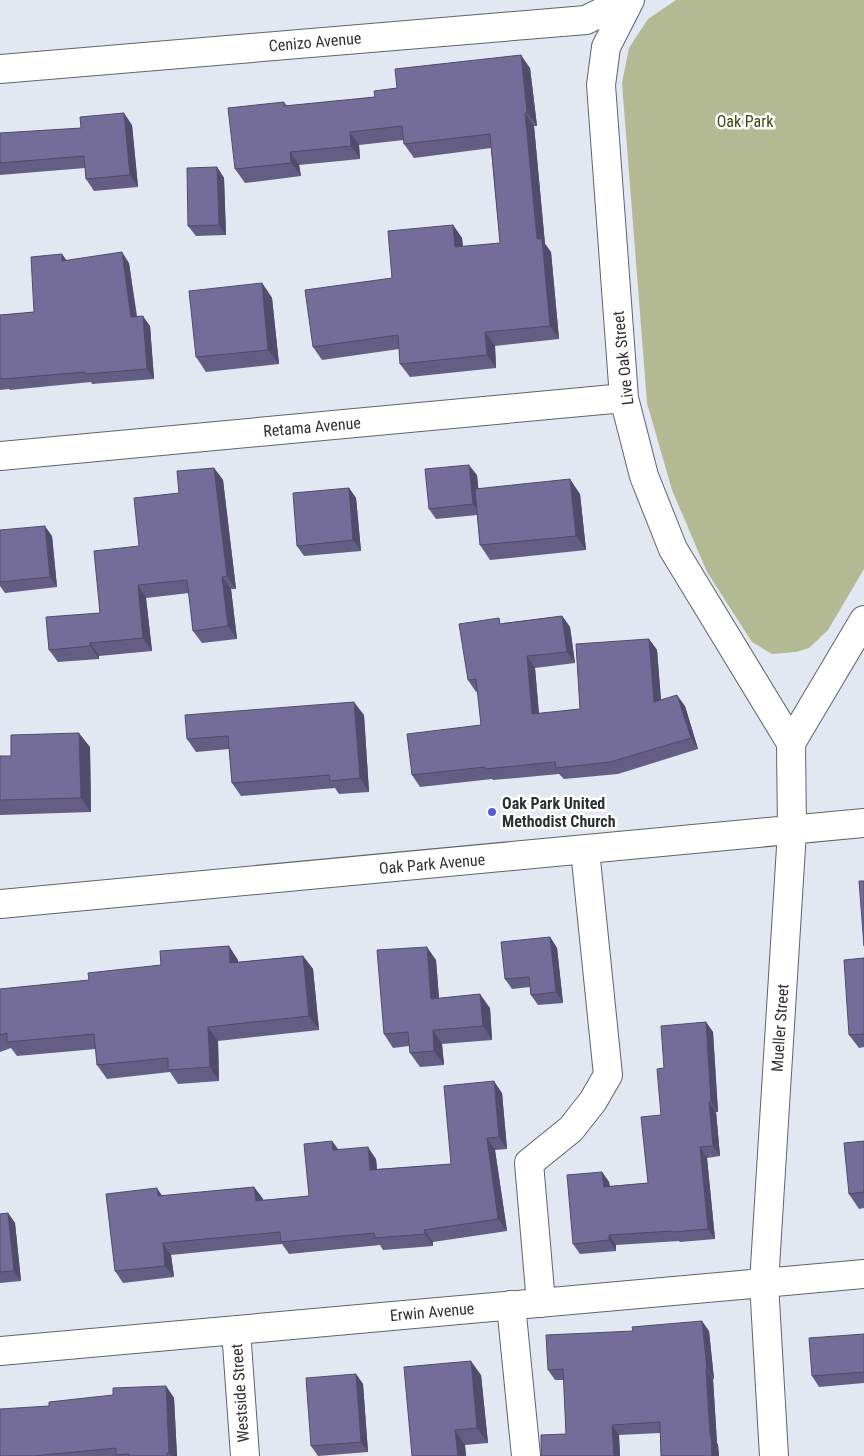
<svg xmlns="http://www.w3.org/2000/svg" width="864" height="1456" viewBox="0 0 864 1456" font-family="'Roboto Condensed',sans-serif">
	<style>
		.green { fill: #b2b993 }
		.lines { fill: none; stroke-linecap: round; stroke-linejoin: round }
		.minor-casing { stroke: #5f636c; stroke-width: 30 }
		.minor { stroke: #fff; stroke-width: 28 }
		.wall { fill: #645e84 }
		.shaded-wall { fill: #514c6b }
		.building { fill: #746d99; stroke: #514c6b }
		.poi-dot { fill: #585bd3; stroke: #fff; stroke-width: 2 }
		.labels { text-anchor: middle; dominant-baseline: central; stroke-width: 5; stroke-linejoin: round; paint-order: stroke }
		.street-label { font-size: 16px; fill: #2e3034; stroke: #fff }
		.park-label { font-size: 16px; fill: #3f4609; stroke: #fff }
		.poi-label { font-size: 16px; font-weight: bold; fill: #2e3034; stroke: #fff; text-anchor: start }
	</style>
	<rect width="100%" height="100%" fill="#e2e7f1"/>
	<path class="green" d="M676,0H864V569L828,630L809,648L796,652L772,654L752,642L707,572L672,490L647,403L622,83L629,48L648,19Z"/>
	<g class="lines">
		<defs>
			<path id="minor" d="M630,0L606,47L601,85L624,398L644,476L673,549L791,743
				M0,69L586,20L626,0
				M0,456L624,398
				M0,904L864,823
				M541,1303L529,1163L571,1129L593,1101L608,1075L585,850
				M511,1305L526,1456
				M236,1330L245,1456
				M0,1351L864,1274
				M774,1456L764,1283L792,831L791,743L864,620"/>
		</defs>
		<use href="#minor" class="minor-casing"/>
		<use href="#minor" class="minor"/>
	</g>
	<path class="wall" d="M530,68L537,126H534L545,244L551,252L559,339L495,346L496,368L410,377L400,364L399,349L322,360L313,347L453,225L462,238L463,247L500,243L491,148L414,158L404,144V140L359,145L360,159L299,165L301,176L245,183L235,169L284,102L287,106L375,97Z
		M132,125L138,187L94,191L86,179L85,168L0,175V133Z
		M217,167L224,178L226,235L196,236L188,226Z
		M62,254L66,260L129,263L137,316L150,326L154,379L92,384L91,382L10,390L9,389L0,390V315L34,312Z
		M262,283L272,298L279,364L206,372L196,357Z
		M214,468L223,480L236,589H231L237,639L202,643L193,631L189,593L146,598L152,651L99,656V659L58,662L49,650L100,613L139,546L179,493Z
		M477,475L478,488L580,494L586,550L490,560L480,545L477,515L436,519L429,509Z
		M349,488L356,498L361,551L304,556L297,546Z
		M0,530L52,536L57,587L5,593L0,586Z
		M562,616L570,627L575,663L535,668L539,714L580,709L649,639L657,650L661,700L685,706L698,749L618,774L564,779L559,774L493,780L492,779L420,787L412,775L481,725L478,691L476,692L468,680L503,623Z
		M364,715L369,792L339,794L335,788L241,796L232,783L229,749L196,752L187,739Z
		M90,747L91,812L0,815V756H11Z
		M550,937L557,948L563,1003L538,1005L531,995L530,987L512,989L505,979Z
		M303,956L313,969L319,1030L218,1041L219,1081L178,1084L170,1072L107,1079L97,1065L96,1049L17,1056L11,1048L0,1052V989L89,980L238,960V962Z
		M864,958V1047L859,1048L849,1035Z
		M436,960L439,998L490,1008L492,1040L442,1044L444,1065L420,1067L410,1053L409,1046L393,1048L384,1034Z
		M706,1022L713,1032L718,1112H716L720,1156L707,1158L715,1239L680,1242L679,1241L616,1245V1251L580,1254L573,1244L602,1172L609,1182L610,1186L648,1183L661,1115L664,1068Z
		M502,1093L507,1149L495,1150L507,1231L433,1242V1246L383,1250L380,1245L289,1254L282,1244L171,1255L174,1277L123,1283L115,1271L162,1196L254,1187L263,1199V1200L309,1196L332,1141L338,1149L376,1159L377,1169L451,1164Z
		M864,1141V1208L859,1209L849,1194Z
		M8,1213L15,1223L21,1281L0,1283V1214Z
		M709,1331L714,1379H713L717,1443L718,1445L719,1456H661L660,1433L619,1435L620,1456H541L566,1434L564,1380H555L548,1370Z
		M864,1334V1383L819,1387L812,1376Z
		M356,1374L363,1384L368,1452L318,1456L311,1446Z
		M481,1375L488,1443L465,1445L466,1456H412Z
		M166,1386L174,1398L177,1456H0L49,1406Z"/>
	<path class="shaded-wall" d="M521,55L530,68L537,126L527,112Z
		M124,113L132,125L138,187L130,175Z
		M525,113L534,126L545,244L551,252L559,339L550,326L537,239Z
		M350,132L359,145L360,159L351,146Z
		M290,152L299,165L301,176L291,163Z
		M217,167L224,178L226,235L219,225Z
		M453,225L462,238L464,261L455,247Z
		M122,252L129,263L138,327L131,317Z
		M62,254L69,264L62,261Z
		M262,283L272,298L279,364L268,350Z
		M143,316L150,326L154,379L147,369Z
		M485,332L495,346L496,368L487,355Z
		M469,465L477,475L481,514L473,504Z
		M214,468L223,480L236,589L227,576Z
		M570,479L580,494L586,550L576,536Z
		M349,488L356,498L361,551L353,540Z
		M45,526L52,536L57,587L50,577Z
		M222,577L231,589L237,639L228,626Z
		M138,585L146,598L152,651L143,638Z
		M562,616L570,627L575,663L567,652Z
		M649,639L657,650L662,714L654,702Z
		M90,643L99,656V659L90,646Z
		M527,656L535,668L540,726L532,714Z
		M677,695L685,706L698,749L691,738Z
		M354,702L364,715L369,792L360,778Z
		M79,733L90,747L91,812L81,798Z
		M550,937L557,948L563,1003L556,992Z
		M229,946L238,960L239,976L230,963Z
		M427,947L436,960L440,1012L431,999Z
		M303,956L313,969L319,1030L309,1016Z
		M480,994L490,1008L492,1040L483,1026Z
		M706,1022L713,1032L718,1112L711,1102Z
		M208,1027L218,1041L219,1081L210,1067Z
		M433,1030L442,1044L444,1065L434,1051Z
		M494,1081L502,1093L507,1149L499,1137Z
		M709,1102L716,1112L720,1156L713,1146Z
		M487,1138L495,1150L507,1231L498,1219Z
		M332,1141L340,1153L333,1150Z
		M368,1147L376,1159L378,1182L370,1170Z
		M700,1147L707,1158L715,1239L708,1229Z
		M602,1172L609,1182L611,1197L604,1187Z
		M254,1187L263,1199L264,1213L256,1201Z
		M157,1188L165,1200L158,1196Z
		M8,1213L15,1223L21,1281L14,1271Z
		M424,1230L433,1242V1246L425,1234Z
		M609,1235L616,1245V1251L609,1240Z
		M163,1243L171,1255L174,1277L165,1266Z
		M702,1321L709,1331L714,1379L707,1369Z
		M471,1361L481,1375L488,1443L477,1428Z
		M706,1369L713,1379L717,1443L718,1445L719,1456H712L710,1435Z
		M356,1374L363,1384L368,1452L361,1442Z
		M166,1386L174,1398L177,1456H172L169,1453Z
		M612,1425L619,1435L620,1456H614Z
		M455,1430L465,1445L466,1456H458Z"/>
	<path class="building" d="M521,55L527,112L525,113L537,239H542L550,326L485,332L487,355L400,364L398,335L313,347L305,290L392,278L388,231L453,225L455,247L500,243L490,134L404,144L402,126L350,132L351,146L290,152L291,163L235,169L228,108L284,102V106L375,97L374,91L397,88L395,69Z
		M124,113L130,175L86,179L84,156L0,163V133L81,128L80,117Z
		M217,167L219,225L188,226L187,168Z
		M122,252L131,317L143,316L147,369L85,374V372L3,379V378L0,379V315L34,312L31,257L62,254V261Z
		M262,283L268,350L196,357L189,291Z
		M469,465L473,504L429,509L425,469Z
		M214,468L227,576L222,577L228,626L193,631L187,580L138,585L143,638L90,643V646L49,650L46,617L100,613L94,551L139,546L134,498L179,493L177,471Z
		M570,479L576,536L480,545L475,489Z
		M349,488L353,540L297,546L293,493Z
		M45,526L50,577L0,582V530Z
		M562,616L567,652L527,656L532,714L580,709L576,644L649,639L654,702L677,695L691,738L610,762L556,768L555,762L485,769V767L412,775L407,734L481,725L476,679L468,680L459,624L499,618L500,624Z
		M354,702L360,778L330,781L329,775L232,783L228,736L187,739L185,715Z
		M79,733L81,798L0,800V756H11V735Z
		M859,881H864V946Z
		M550,937L556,992L531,995L529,977L505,979L501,942Z
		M229,946L230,963L303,956L309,1016L208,1027L210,1067L168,1070V1058L97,1065L94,1034L7,1042V1033L0,1035V989L89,980L88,973L161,965L160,951Z
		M427,947L431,999L480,994L483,1026L433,1030L434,1051L410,1053L408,1032L384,1034L377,950Z
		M864,958V1034L849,1035L844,960Z
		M706,1022L711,1102H709L713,1146L700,1147L708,1229L673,1232L672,1231L609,1235V1240L573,1244L567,1175L602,1172L604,1187L648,1183L641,1117L661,1115L657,1069L664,1068L661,1026Z
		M494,1081L499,1137L487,1138L498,1219L424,1230L425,1234L375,1238L374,1233L281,1242L280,1232L163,1243L165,1266L115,1271L106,1194L157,1188L158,1196L254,1187L256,1201L309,1196L304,1144L332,1141L333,1150L368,1147L370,1170L451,1164L444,1086Z
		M864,1141V1192L849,1194L844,1143Z
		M8,1213L14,1271L0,1272V1214Z
		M702,1321L707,1369H706L710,1435H711L712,1456H661L660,1422L612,1425L614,1456H541V1435L566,1434L563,1369L548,1370L546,1335L633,1331L632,1327Z
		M864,1334V1372L812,1376L809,1338Z
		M471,1361L477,1428L455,1430L458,1456H412L404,1367Z
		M356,1374L361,1442L311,1446L306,1378Z
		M166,1386L169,1453H167V1456H129V1454L116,1455V1448L33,1456H0V1409L49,1406V1402L113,1395V1388Z"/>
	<circle class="poi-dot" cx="492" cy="812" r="5"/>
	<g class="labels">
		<g class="street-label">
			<text transform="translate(315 42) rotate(-5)">Cenizo Avenue</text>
			<text transform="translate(623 358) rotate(-96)">Live Oak Street</text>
			<text transform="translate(312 427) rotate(-5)">Retama Avenue</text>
			<text transform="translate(432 864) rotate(-5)">Oak Park Avenue</text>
			<text transform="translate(780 1028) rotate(-86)">Mueller Street</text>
			<text transform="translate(432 1312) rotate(-5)">Erwin Avenue</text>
			<text transform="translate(240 1393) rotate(-94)">Westside Street</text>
		</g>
		<g class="park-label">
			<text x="745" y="121">Oak Park</text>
		</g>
		<g class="poi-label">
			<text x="502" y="803">Oak Park United<tspan x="502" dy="18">Methodist Church</tspan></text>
		</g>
	</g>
</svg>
